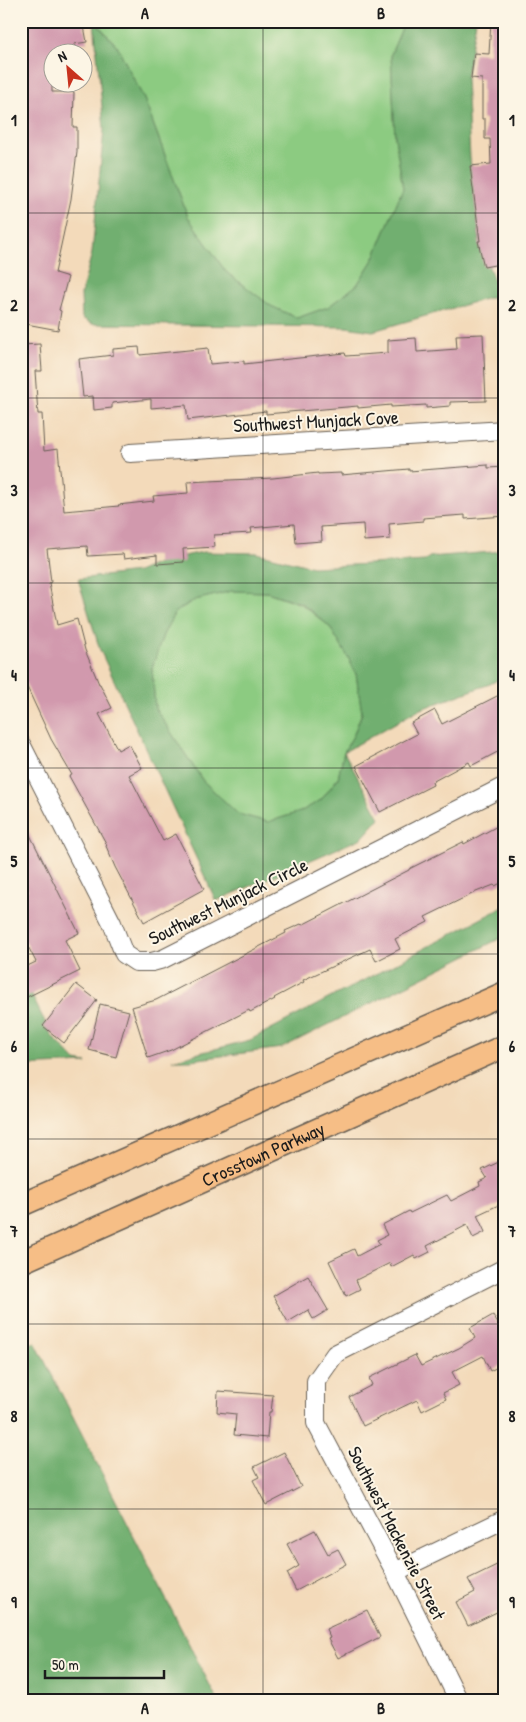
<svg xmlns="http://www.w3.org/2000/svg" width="526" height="1722" viewBox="0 0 526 1722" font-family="'Patrick Hand',sans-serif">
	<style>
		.green { fill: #8ccb81; stroke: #54744e }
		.forest { fill: #71af6f; stroke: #466646; fill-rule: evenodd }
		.building { fill: #d199ad }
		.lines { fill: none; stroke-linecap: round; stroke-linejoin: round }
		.minor-casing { stroke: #675e53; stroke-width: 20 }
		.major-casing { stroke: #675e53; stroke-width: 25 }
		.minor { stroke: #fff; stroke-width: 18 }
		.major { stroke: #f6be86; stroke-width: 22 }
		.grid { fill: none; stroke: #1c1c1c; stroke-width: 1; stroke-opacity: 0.55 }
		.labels { text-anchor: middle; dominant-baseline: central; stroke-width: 4; stroke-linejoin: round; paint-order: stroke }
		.street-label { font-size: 19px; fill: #1c1c1c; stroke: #fcf5e5 }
		.neatline { fill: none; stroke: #1c1c1c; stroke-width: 2 }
		.grid-label { font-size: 16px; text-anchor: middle; font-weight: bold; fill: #1c1c1c }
	</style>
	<rect width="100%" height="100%" fill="#fcf5e5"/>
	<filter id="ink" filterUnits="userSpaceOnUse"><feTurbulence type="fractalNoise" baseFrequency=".02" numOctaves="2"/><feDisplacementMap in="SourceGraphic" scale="10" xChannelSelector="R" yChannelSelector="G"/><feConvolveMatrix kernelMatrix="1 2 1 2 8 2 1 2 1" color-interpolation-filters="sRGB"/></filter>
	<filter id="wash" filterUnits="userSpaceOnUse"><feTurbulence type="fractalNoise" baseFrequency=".0096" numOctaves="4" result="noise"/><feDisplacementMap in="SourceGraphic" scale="20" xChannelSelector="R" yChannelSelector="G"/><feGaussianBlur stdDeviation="1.12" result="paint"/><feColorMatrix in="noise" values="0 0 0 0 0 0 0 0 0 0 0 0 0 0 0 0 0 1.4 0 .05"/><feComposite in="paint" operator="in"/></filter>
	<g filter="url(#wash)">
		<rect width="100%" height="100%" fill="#f3daba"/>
		<path class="green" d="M95,21H405L391,54L395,138L403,188L374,258L357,285L328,307L297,318L271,306L226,272L188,217L144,99L117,46Z
			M232,591L267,592L301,604L329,626L348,657L356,674L362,712L354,734L344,752L338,778L321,800L300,812L268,822L238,814L203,781L155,708L152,668L163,635L175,612L195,600Z"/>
		<path class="forest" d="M94,21L117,46L144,99L188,217L226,272L271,306L297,318L328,307L357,285L374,258L403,188L395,138L391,54L405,21H476L466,78L470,158L480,242L499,295L373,331L346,327L92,324L82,318L81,294L92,253L104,129Z
			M505,551V676L490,684L418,710L344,752L380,818L362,838L216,901L100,650L78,579L137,572L165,560L203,552L257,553L313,567L425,561L429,557ZM232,591L267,592L301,603L329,626L348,657L356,674L362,713L354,734L344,752L338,778L321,800L300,812L268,822L238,814L203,781L155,708L152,668L163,635L175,612L195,600Z
			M505,906V936L282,1048L191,1060H172L250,1040Z
			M21,974L52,1036L76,1061L87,1063L21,1066Z
			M35,1342L218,1701H21V1348Z"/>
		<g id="blocks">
			<path class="building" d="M42,21H83L87,42L74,44L76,52H52V92H74L73,127H77V152L71,199L55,273L68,277L59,310L61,311L58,330L21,323V170H24L26,118H24V104H28L21,60V25Z
				M491,21H505V263L484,267L478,241H480L470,166L491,164L490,139H485V119H482V79L471,78L474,53L489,54Z
				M483,334L486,401L450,402V406L426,408V405L391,407V405L358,408V406L266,414V411L188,420L186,405L151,408V399L112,403V408L94,410L93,396L83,397L79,359L113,355V349L139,347L140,355L208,348L210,364L244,361V364L345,353L346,356L388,353V340L416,338L417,352L457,349L456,335Z
				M40,344L42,371H35L38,414H42L44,451L58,449L64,511L119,506L118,505L154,501L153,496L188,493L187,482L273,478L318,473V474L341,473V475L409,469V471L488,465V468L505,467V516L465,519V515L423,518V521L389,524L390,539L364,541L363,524L321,527L322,541L296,543L294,524L251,528L252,533L214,535L215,547L183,549L184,562L157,564V555L124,559L123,554L88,556L87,546L47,549L51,582L49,583L57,625L77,619L85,650L99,684H100L112,708L99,714L118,750L129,744L142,768L129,775L163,841L176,834L204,889L144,922L115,867L106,846L107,845L69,776L72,775L51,739L21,674V345Z
				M505,692V748L471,766L469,762L432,782L433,785L380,812L356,766L417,734L411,723L435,710L442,724Z
				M21,817L79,933L65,940L80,971L21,1000V969L36,962L21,933V893L28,890L21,877Z
				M505,822V881L495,886L494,885L476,892L425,917L428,922L395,939L400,949L376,961L370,949L303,980L304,982L274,998L275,999L250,1012L249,1010L171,1050L148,1058L132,1007L156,1000L286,933L285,931L301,924L302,925L409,870V869L463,842L464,844Z
				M76,984L97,1000L64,1043L43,1026Z
				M100,1004L129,1011L116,1057L89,1050Z
				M505,1159V1202L477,1215L485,1232L473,1238L467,1225L427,1246L430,1252L416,1259L414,1255L391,1267L390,1263L356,1280L360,1289L346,1296L329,1261L354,1249L357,1256L380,1244L377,1240L387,1235L382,1225L409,1211L410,1213L447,1195L451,1201L480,1186L479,1182L487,1178L482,1170Z
				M308,1276L328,1310L313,1319L308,1310L288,1322L273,1296Z
				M493,1315L505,1337V1363L490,1371L483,1356L452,1372L459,1385L443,1393L446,1399L422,1411L417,1400L363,1426L349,1397L372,1385L369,1378L415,1355L421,1366L459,1348L475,1338L470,1328Z
				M218,1391L273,1395L271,1412H269L267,1438L234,1435L236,1414L217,1412Z
				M284,1452L301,1487L266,1505L253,1480L259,1477L254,1467Z
				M315,1530L328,1554L338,1549L346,1564L296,1591L287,1573L299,1566L287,1544Z
				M505,1561V1608L468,1626L456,1602L475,1592L468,1579Z
				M367,1610L380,1637L338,1658L328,1639L330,1638L326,1629Z"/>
		</g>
	</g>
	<g filter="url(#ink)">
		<use href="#blocks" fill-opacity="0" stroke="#675e53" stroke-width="1"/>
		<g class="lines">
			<defs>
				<path id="minor" d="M130,453L505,430
					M21,744L112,923L124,954L136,962H152L163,959L505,786
					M395,1572L505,1519
					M459,1701L395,1572L316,1423V1381L335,1354L505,1268"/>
				<g id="major">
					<path d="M21,1205L505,993"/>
					<path id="s1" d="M21,1262L505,1046"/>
				</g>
			</defs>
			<use href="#minor" class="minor-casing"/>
			<use href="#major" class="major-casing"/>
			<use href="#minor" class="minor"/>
			<use href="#major" class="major"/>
		</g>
	</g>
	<path class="grid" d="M263,21V1701M21,213H505M21,398H505M21,583H505M21,768H505M21,954H505M21,1139H505M21,1324H505M21,1509H505"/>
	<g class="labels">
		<g class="street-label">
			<text transform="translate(316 421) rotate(-3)">Southwest Munjack Cove</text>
			<text transform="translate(228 901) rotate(-26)">Southwest Munjack Circle</text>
			<text stroke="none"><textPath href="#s1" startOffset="265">Crosstown Parkway</textPath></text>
			<text transform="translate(397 1533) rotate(63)">Southwest Mackenzie Street</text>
		</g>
	</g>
	<rect width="526" height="1722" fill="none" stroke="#fcf5e5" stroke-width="55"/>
	<g transform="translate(68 68) rotate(333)"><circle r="24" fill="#fcf5e5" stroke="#a29e95"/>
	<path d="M0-4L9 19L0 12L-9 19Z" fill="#c8321e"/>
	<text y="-8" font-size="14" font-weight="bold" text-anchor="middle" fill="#1c1c1c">N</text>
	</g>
	<path d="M45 1670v8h119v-8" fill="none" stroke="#1c1c1c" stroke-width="2.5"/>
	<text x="52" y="1670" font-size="15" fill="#1c1c1c" stroke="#fcf5e5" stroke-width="4" paint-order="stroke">50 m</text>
	<rect x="28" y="28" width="470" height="1666" class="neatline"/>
	<g class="grid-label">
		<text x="145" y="19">A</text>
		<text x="381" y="19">B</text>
		<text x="14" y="126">1</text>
		<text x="512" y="126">1</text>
		<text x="14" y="311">2</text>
		<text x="512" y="311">2</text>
		<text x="14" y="496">3</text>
		<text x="512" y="496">3</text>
		<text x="14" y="681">4</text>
		<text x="512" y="681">4</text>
		<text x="14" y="867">5</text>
		<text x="512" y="867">5</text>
		<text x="14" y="1052">6</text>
		<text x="512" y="1052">6</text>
		<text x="14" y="1237">7</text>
		<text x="512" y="1237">7</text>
		<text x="14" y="1422">8</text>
		<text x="512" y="1422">8</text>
		<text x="14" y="1608">9</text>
		<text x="512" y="1608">9</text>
		<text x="145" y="1714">A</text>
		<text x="381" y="1714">B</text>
	</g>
</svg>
